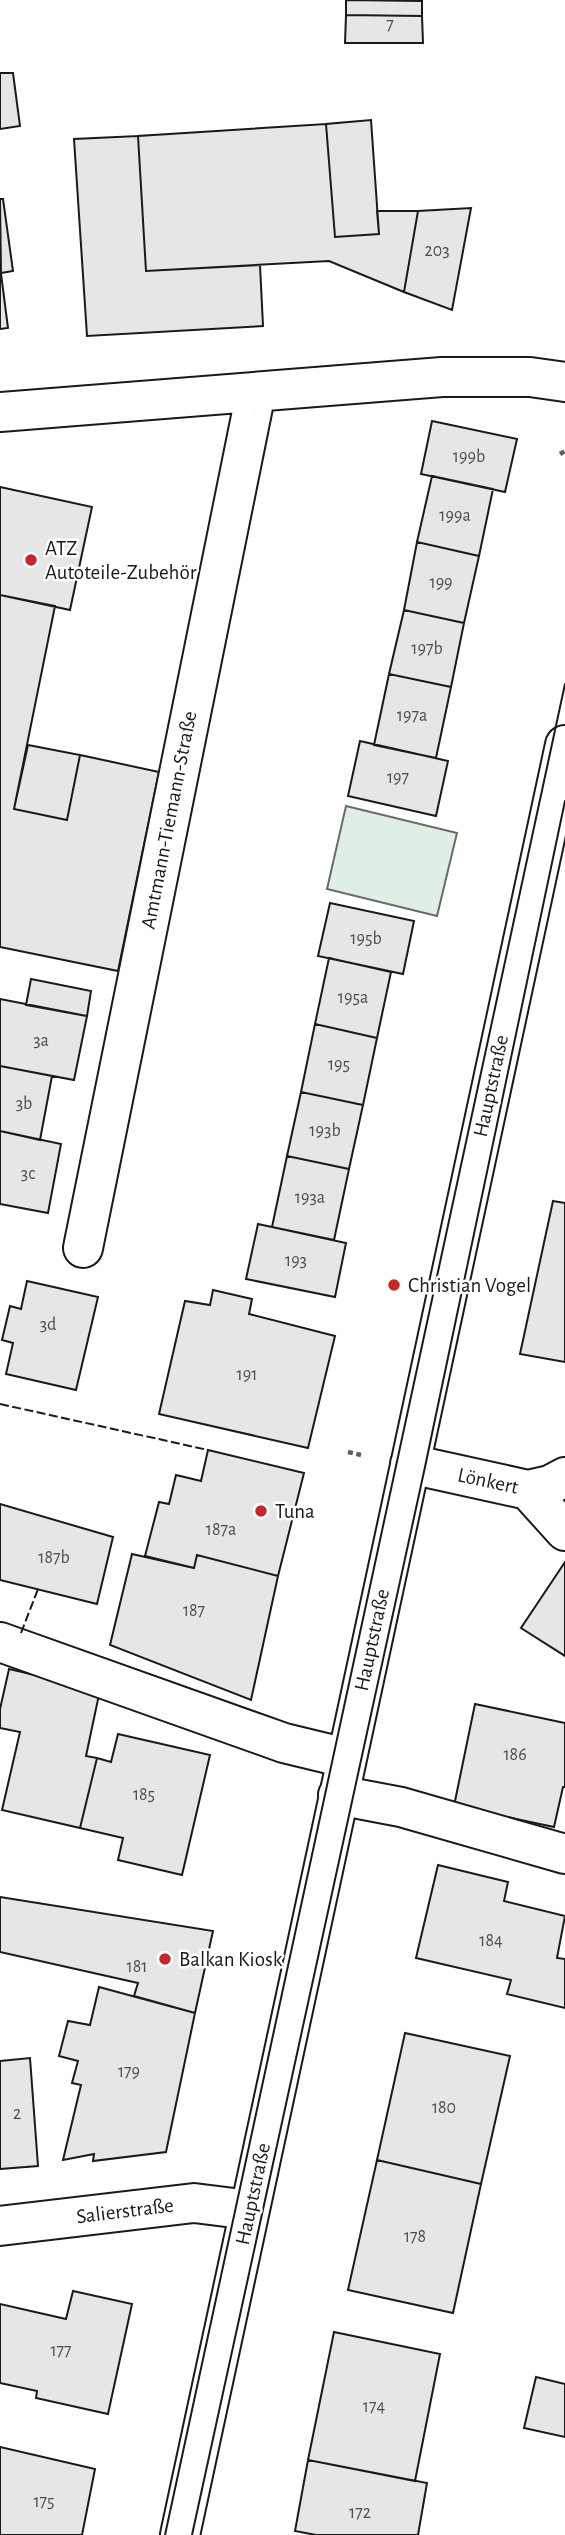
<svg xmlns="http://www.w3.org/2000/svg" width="565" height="2535" viewBox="0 0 565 2535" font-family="'Alegreya Sans',sans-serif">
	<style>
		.green { fill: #e0efe3; stroke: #6a6a6a; stroke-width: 2 }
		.building { fill: #e6e6e6; stroke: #1a1a1a; stroke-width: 2 }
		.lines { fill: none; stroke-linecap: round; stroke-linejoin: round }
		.minor-casing { stroke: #1a1a1a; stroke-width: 42 }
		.path { stroke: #5f5f5f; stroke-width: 4.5; stroke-dasharray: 5 3.5; stroke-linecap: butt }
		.minor { stroke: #fff; stroke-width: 38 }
		.tram { stroke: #1a1a1a; stroke-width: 2 }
		.fence { stroke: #1a1a1a; stroke-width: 2; stroke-dasharray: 9 3.5; stroke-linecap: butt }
		.poi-dot { fill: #c62828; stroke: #fff; stroke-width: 2.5 }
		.labels { text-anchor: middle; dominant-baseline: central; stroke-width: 5; stroke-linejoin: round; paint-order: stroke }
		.number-label { font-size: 18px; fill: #4d4d4d }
		.poi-label { font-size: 21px; fill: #1a1a1a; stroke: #fff; text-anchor: start }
		.street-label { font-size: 21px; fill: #1a1a1a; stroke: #fff }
	</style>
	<rect width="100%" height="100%" fill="#fff"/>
	<path class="green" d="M346,806L457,833L437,916L327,889Z"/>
	<path class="building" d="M346,0L422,1V16L346,15Z
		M346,15L422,16L423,43H345Z
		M0,73H13L20,126L0,129Z
		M371,120L379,234L335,237L326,124Z
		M326,124L335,237L379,234L377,211H418L404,292L329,261L146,271L138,136Z
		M138,136L146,271L260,265L263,326L87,336L74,139Z
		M0,199H3L13,271L1,273Z
		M471,208L452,310L404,292L418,211Z
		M0,266L8,328L0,329Z
		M432,421L517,439L505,492L421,474Z
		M432,476L493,489L479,556L417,542Z
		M0,487L92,507L70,610L0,595Z
		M417,542L479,556L464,623L404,610Z
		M0,595L55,606L14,809L67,820L80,755L159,772L118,971L0,947Z
		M404,610L464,623L451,687L389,674Z
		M389,674L451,687L436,758L374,745Z
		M360,741L448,761L436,816L348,796Z
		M28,745L80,755L67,820L14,809Z
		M330,903L414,921L403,974L318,956Z
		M329,958L391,972L377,1038L315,1024Z
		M31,979L91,991L87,1016L26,1005Z
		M0,999L87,1016L74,1080L0,1066Z
		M315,1024L377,1038L363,1105L301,1092Z
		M0,1066L52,1076L40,1140L0,1131Z
		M301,1092L363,1105L349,1169L287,1156Z
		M0,1131L61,1144L48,1213L0,1204Z
		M287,1156L349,1169L334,1240L272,1227Z
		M553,1201L565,1203V1362L520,1354Z
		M258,1224L346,1243L335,1297L246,1279Z
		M27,1281L98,1297L76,1390L6,1374L13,1343L2,1340L10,1306L21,1309Z
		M213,1290L252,1299L249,1314L335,1336L308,1448L159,1414L185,1301L210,1305Z
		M208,1450L304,1473L278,1576L197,1555L194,1568L145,1556L159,1502L169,1504L176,1475L201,1481Z
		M0,1504L113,1537L97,1604L0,1580Z
		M132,1554L194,1568L197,1555L278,1576L251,1700L110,1645Z
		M565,1562V1656L521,1628Z
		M9,1669L100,1690L86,1756L97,1758L80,1828L2,1810L20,1732L0,1728V1709Z
		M475,1704L565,1723V1787H563L554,1827L454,1806Z
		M118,1734L210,1755L182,1875L118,1860L123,1838L80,1828L97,1758L111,1762Z
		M438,1865L508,1882L504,1901L565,1916L557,1958L565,1959V2008L507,1994L511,1980L416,1958Z
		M0,1897L213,1931L195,2013L134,1996L138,1983L0,1952Z
		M99,1987L195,2013L166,2152L93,2161L94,2154L63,2160L81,2085L72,2083L78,2061L59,2056L68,2021L90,2025Z
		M405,2033L510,2056L481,2184L377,2160Z
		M30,2058L38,2166L0,2169V2061Z
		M377,2160L481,2184L453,2313L348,2290Z
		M73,2291L132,2304L108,2414L36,2398L37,2391L0,2383V2304L66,2319Z
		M334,2332L440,2354L415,2481L308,2460Z
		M536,2377L565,2384V2437L524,2428Z
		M0,2447L95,2469L82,2535H0Z
		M308,2460L427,2483L418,2535H316L295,2531Z"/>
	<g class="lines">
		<defs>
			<path id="minor" d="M0,412L442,377H530L565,382
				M83,1248L256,392
				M410,1464L528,1490L550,1485L565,1477
				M528,1490L565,1531
				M0,1642L284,1743L346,1758
				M338,1795L401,1807L565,1854
				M0,2226L194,2203L250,2210
				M180,2535L565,745"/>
		</defs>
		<use href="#minor" class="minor-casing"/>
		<path class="path" d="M560,454L565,451
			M348,1452L361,1455"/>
		<use href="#minor" class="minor"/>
		<path class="tram" d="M165,2535L565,684
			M192,2535L425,1467L565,801"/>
		<path class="fence" d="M0,1404L208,1450
			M21,1633L38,1589"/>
	</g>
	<g class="poi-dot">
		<circle cx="31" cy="560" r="7"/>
		<circle cx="394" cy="1285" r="7"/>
		<circle cx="261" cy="1511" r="7"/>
		<circle cx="165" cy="1959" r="7"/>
	</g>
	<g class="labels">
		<g class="number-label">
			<text x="390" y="25">7</text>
			<text x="437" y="251">203</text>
			<text x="469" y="457">199b</text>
			<text x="455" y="516">199a</text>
			<text x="441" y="583">199</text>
			<text x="427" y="649">197b</text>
			<text x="412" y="716">197a</text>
			<text x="398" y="778">197</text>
			<text x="366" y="939">195b</text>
			<text x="353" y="998">195a</text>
			<text x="41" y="1041">3a</text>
			<text x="339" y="1065">195</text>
			<text x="24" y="1104">3b</text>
			<text x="325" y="1131">193b</text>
			<text x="28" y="1174">3c</text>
			<text x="310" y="1198">193a</text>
			<text x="296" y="1261">193</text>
			<text x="48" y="1325">3d</text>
			<text x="247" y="1375">191</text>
			<text x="221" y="1530">187a</text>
			<text x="54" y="1558">187b</text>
			<text x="194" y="1611">187</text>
			<text x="515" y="1755">186</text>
			<text x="144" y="1795">185</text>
			<text x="491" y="1941">184</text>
			<text x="137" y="1967">181</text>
			<text x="129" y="2072">179</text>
			<text x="444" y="2108">180</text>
			<text x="17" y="2114">2</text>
			<text x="415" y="2237">178</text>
			<text x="61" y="2351">177</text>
			<text x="374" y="2407">174</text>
			<text x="44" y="2502">175</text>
			<text x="360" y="2513">172</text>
		</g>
		<g class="poi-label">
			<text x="45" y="548">ATZ<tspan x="45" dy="24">Autoteile-Zubehör</tspan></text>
			<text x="408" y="1285">Christian Vogel</text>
			<text x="275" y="1511">Tuna</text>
			<text x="179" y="1959">Balkan Kiosk</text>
		</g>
		<g class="street-label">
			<text transform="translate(169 820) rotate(-79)">Amtmann-Tiemann-Straße</text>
			<text transform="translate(491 1086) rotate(-78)">Hauptstraße</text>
			<text transform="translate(488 1481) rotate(12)">Lönkert</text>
			<text transform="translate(372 1640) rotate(-78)">Hauptstraße</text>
			<text transform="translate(253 2194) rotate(-78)">Hauptstraße</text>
			<text transform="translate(125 2211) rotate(-7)">Salierstraße</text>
		</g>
	</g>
</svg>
